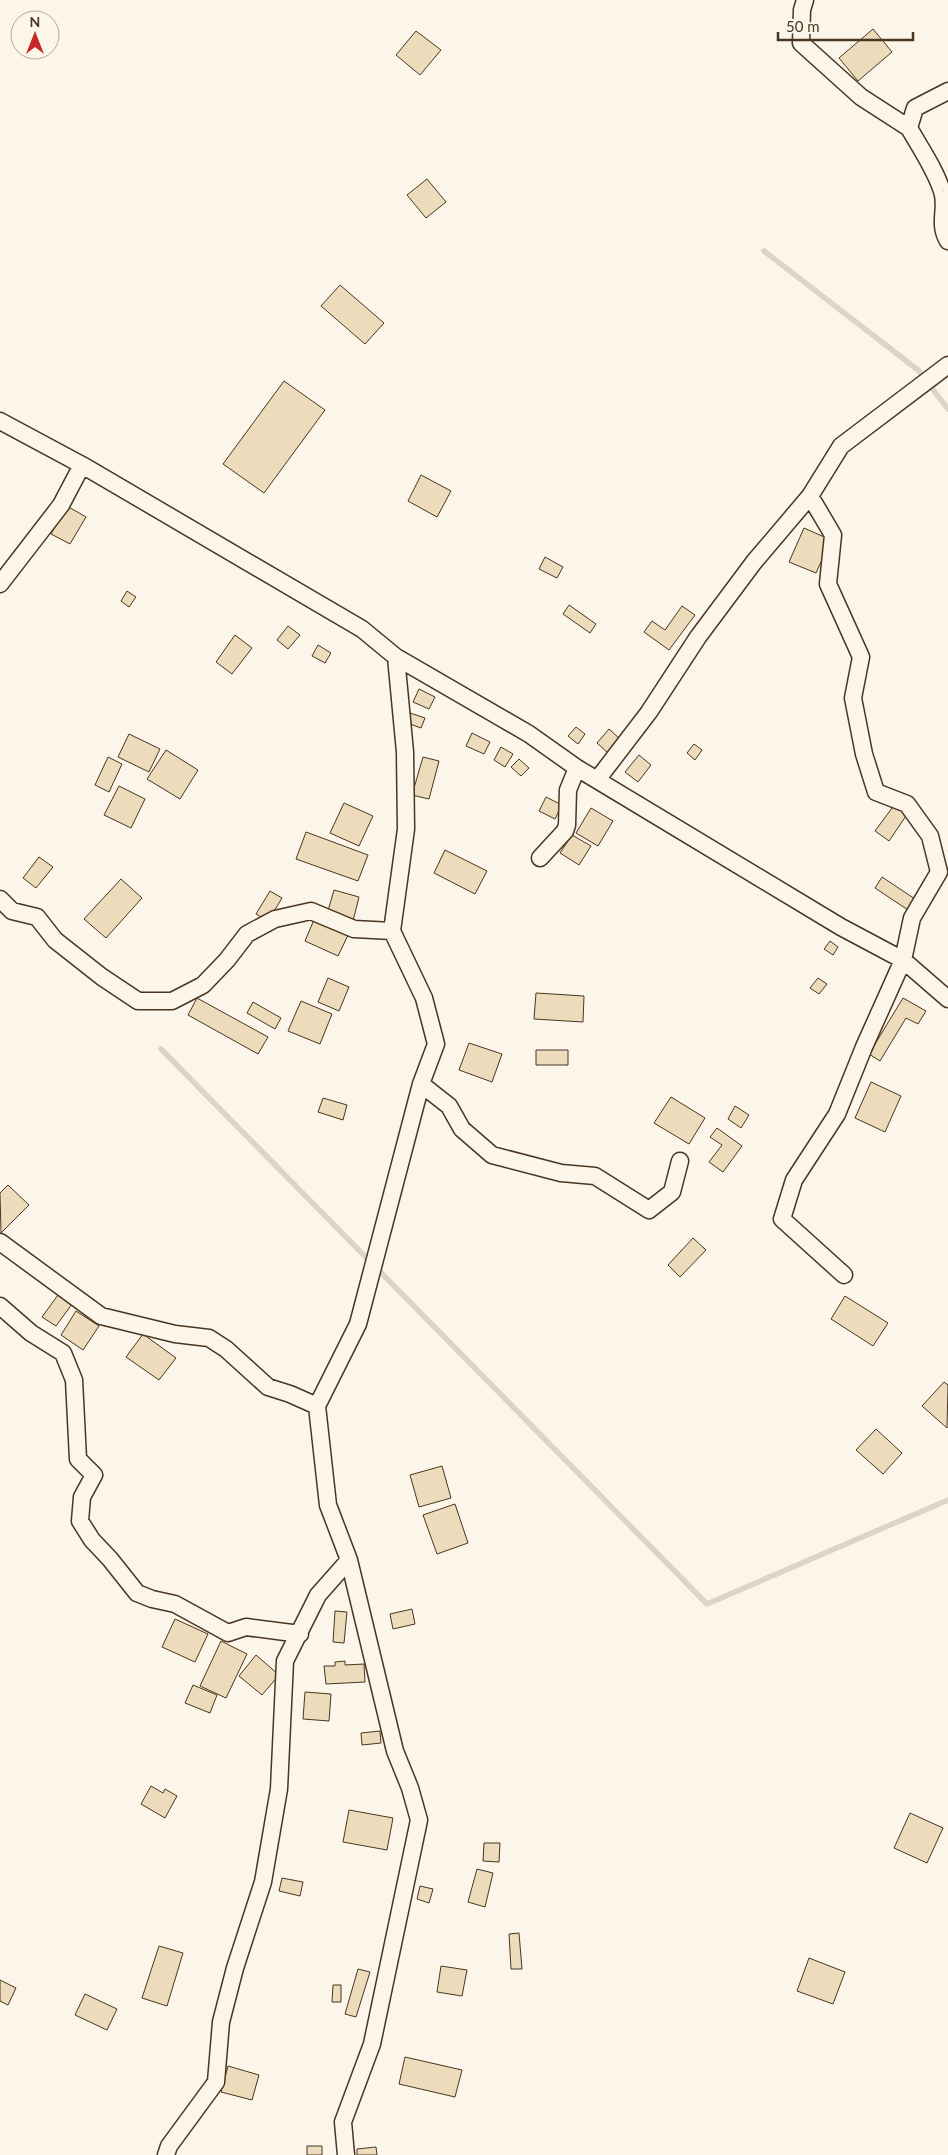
<svg xmlns="http://www.w3.org/2000/svg" width="948" height="2155" viewBox="0 0 948 2155" font-family="Lato,sans-serif">
	<style>
		.lines { fill: none; stroke-linecap: round; stroke-linejoin: round }
		.stream { stroke: #dcd4c6; stroke-width: 5.5 }
		.building { fill: #ecdcbc; stroke: #4a3520 }
		.minor-casing { stroke: #4a3520; stroke-width: 19 }
		.minor { stroke: #fbf6e9; stroke-width: 16 }
	</style>
	<rect width="100%" height="100%" fill="#fbf6e9"/>
	<g class="lines">
		<path class="stream" d="M764,251L918,370L948,409
			M161,1049L707,1604L948,1500"/>
	</g>
	<path class="building" d="M873,29L892,52L858,81L839,58Z
		M416,31L441,50L420,75L396,55Z
		M427,179L446,202L426,218L407,195Z
		M340,285L384,323L365,344L321,306Z
		M284,381L325,410L264,493L223,464Z
		M421,475L451,491L437,517L408,501Z
		M67,506L86,517L70,544L51,534Z
		M804,528L831,540L816,573L789,562Z
		M545,557L563,567L557,578L539,569Z
		M127,591L136,597L129,607L121,601Z
		M569,605L596,624L590,633L563,614Z
		M682,606L695,615L669,650L644,632L652,621L665,630Z
		M288,626L300,635L288,649L277,640Z
		M235,635L252,648L232,674L216,662Z
		M318,645L331,653L325,663L312,656Z
		M419,689L435,697L429,709L413,702Z
		M410,713L425,718L421,728L407,723Z
		M576,727L585,734L578,744L568,736Z
		M609,729L620,739L608,753L597,743Z
		M472,733L490,742L484,754L466,746Z
		M129,734L160,749L149,772L118,757Z
		M694,744L702,750L695,760L687,753Z
		M501,747L513,754L505,767L494,760Z
		M166,750L198,770L180,799L147,779Z
		M639,755L651,765L638,782L625,772Z
		M108,757L122,764L109,792L95,785Z
		M423,757L439,761L429,799L412,795Z
		M519,759L529,768L521,776L511,767Z
		M119,786L145,799L131,828L104,815Z
		M546,797L562,805L555,819L539,811Z
		M344,803L373,816L359,846L330,833Z
		M895,804L908,813L889,841L875,831Z
		M591,808L613,821L598,846L576,833Z
		M306,832L368,855L358,881L296,859Z
		M572,835L591,846L579,865L560,853Z
		M445,850L487,871L475,894L434,873Z
		M39,857L53,867L36,888L23,878Z
		M882,877L915,899L908,910L875,888Z
		M121,879L142,898L106,938L84,919Z
		M334,890L359,897L353,921L327,914Z
		M270,891L282,898L268,921L256,914Z
		M316,915L350,931L338,956L305,941Z
		M830,941L838,947L833,955L824,949Z
		M328,978L349,987L339,1011L318,1002Z
		M818,978L827,984L819,994L810,988Z
		M536,993L584,996L583,1022L534,1019Z
		M197,998L268,1037L258,1054L188,1015Z
		M903,998L926,1011L918,1024L906,1018L880,1061L869,1054Z
		M301,1001L332,1014L320,1044L288,1031Z
		M253,1002L281,1018L275,1029L247,1013Z
		M469,1043L502,1054L492,1082L459,1070Z
		M536,1050H568V1065H536Z
		M871,1082L901,1096L885,1132L855,1118Z
		M671,1097L705,1118L689,1144L654,1123Z
		M323,1098L347,1105L343,1120L318,1112Z
		M735,1106L749,1115L741,1128L728,1119Z
		M717,1128L742,1146L723,1172L709,1162L722,1145L710,1137Z
		M8,1185L29,1205L1,1233L0,1193Z
		M693,1238L706,1250L680,1277L668,1265Z
		M58,1295L72,1304L56,1326L42,1317Z
		M845,1296L888,1323L873,1346L831,1319Z
		M76,1311L99,1326L83,1350L61,1335Z
		M143,1334L176,1358L159,1380L126,1357Z
		M944,1382L948,1385L947,1428L922,1406Z
		M876,1429L902,1453L883,1474L856,1450Z
		M442,1466L451,1498L419,1507L410,1475Z
		M455,1504L468,1543L437,1554L423,1515Z
		M412,1609L415,1624L393,1629L390,1614Z
		M335,1611L347,1612L344,1643L333,1642Z
		M175,1619L208,1634L195,1662L162,1647Z
		M221,1641L247,1654L226,1698L200,1686Z
		M256,1655L279,1675L262,1695L239,1676Z
		M345,1661V1665L364,1664L365,1682L326,1684L324,1666H335V1662Z
		M193,1685L217,1695L210,1713L185,1703Z
		M305,1692L331,1694L329,1721L303,1719Z
		M380,1731L381,1743L362,1745L361,1733Z
		M151,1786L163,1793L165,1789L177,1796L165,1818L141,1804Z
		M349,1810L393,1818L387,1850L343,1842Z
		M910,1813L943,1828L927,1863L894,1848Z
		M484,1843H500L499,1862L483,1861Z
		M477,1869L493,1873L485,1907L468,1902Z
		M282,1878L303,1882L300,1896L279,1891Z
		M420,1886L433,1889L429,1903L417,1899Z
		M519,1933L522,1969H511L509,1934Z
		M159,1946L183,1953L167,2006L142,1998Z
		M809,1958L845,1972L833,2004L797,1991Z
		M441,1966L467,1970L462,1996L437,1992Z
		M358,1969L370,1972L356,2017L345,2014Z
		M0,1980L16,1988L8,2005L0,2001Z
		M333,1985H341V2002H332Z
		M85,1994L117,2009L107,2030L75,2015Z
		M405,2057L462,2070L455,2097L399,2084Z
		M228,2066L259,2075L252,2100L221,2092Z
		M307,2146H322V2155H307Z
		M376,2147L377,2155H357V2149Z"/>
	<g class="lines">
		<defs>
			<path id="minor" d="M805,0L802,10L801,43L861,97L909,128L915,108L948,91
				M909,128C921,149 935,169 942,191C948,208 937,223 948,241
				M0,421L82,465L362,629L396,657L529,734L577,768L841,927L903,960L948,999
				M0,584L61,505L82,465
				M597,780L649,712L698,637L754,562L810,496
				M540,858L565,831L567,825L568,790L577,768
				M0,899L12,911L37,917L55,940L102,977L138,1001H172L203,985L227,960L247,934L275,919L311,911L354,929L392,931
				M421,1084L449,1106L462,1129L492,1155L561,1173L595,1176L649,1210L672,1192L680,1161
				M0,1242L101,1316L175,1334L209,1338L226,1349L268,1387L290,1394L317,1406
				M844,1275L782,1219L794,1180L837,1114L864,1047L903,960L912,918L939,872L930,836L907,804L876,792L864,754L853,698L861,657L828,584L833,535L810,496L841,446L948,365
				M0,1306L31,1333L63,1353L74,1380L78,1459L94,1475L82,1497L80,1521L92,1540L110,1559L137,1593L152,1599L175,1604L228,1633L246,1627L300,1634
				M166,2155L169,2146L216,2082L221,2022L235,1968L263,1882L279,1789L285,1661L318,1595L349,1560
				M346,2155L343,2122L372,2044L419,1820L410,1788L395,1751L349,1560L328,1505L317,1406L358,1324L421,1084L436,1044L424,998L392,931L406,829L405,752L396,657"/>
		</defs>
		<use href="#minor" class="minor-casing"/>
		<use href="#minor" class="minor"/>
	</g>
	<g transform="translate(35 35)"><circle r="24" fill="#fbf6e9" stroke="#b4a999"/>
	<path d="M0-4L9 19L0 12L-9 19Z" fill="#c62828"/>
	<text y="-8" font-size="14" font-weight="bold" text-anchor="middle" fill="#4a3520">N</text>
	</g>
	<path d="M778 32v8h135v-8" fill="none" stroke="#4a3520" stroke-width="2.5"/>
	<text x="786" y="32" font-size="15" fill="#4a3520" stroke="#fbf6e9" stroke-width="4" paint-order="stroke">50 m</text>
</svg>
